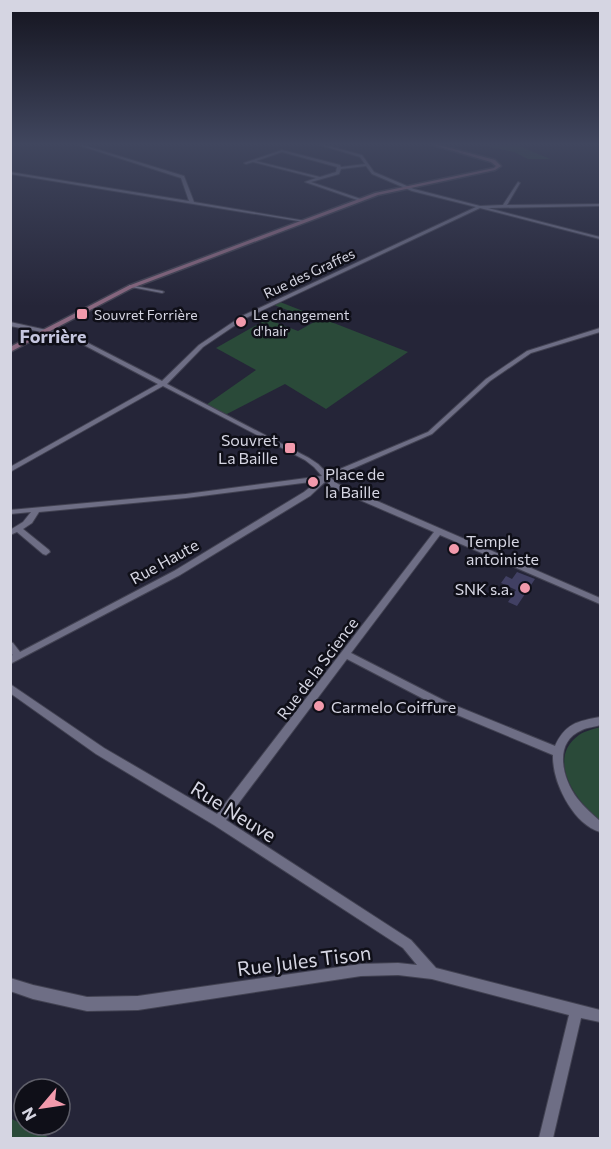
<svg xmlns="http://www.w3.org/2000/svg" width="611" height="1149" viewBox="0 0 611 1149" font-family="Commissioner,sans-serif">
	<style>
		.green { fill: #2a4a39 }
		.building { fill: #414063 }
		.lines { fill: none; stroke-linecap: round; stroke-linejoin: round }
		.minor-casing { stroke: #424252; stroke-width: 2 }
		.secondary-casing { stroke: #424252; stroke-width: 3 }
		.minor { fill: #6e6e85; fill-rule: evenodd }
		.secondary { fill: #8a6880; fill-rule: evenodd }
		.poi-dot { fill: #f29aac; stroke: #0f0f18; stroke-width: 2 }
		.labels { text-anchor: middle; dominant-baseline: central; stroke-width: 5; stroke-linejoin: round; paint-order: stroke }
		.far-street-label { font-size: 14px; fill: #d5d5e2; stroke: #0f0f18 }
		.far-poi-label { font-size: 14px; fill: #d5d5e2; stroke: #0f0f18; text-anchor: start }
		.poi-label { font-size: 16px; fill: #d5d5e2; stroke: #0f0f18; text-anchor: start }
		.street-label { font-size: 16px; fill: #d5d5e2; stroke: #0f0f18 }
		.far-district-label { font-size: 18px; font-weight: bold; fill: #c5c6df; stroke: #0f0f18 }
		.near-street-label { font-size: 20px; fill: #d5d5e2; stroke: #0f0f18 }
	</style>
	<rect width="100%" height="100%" fill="#252538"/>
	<path class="green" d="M480,145H517L550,159H528L514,152Z
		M280,302L408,352L326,409L285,384L225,415L206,405L256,370L216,348L267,319L298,331L316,321L274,305Z
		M600,727V820C577,803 545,759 579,735C585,731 594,729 600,727Z
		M10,1118L50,1138H11Z"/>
	<path class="building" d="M517,572L535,579L517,606L508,602L516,590L501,583L506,576L512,579Z"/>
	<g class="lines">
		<defs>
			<path id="minor" d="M78,145H83L184,176L194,202L306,221L304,222L10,174V172L189,201L181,178Z
				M320,145H325L362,155L374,172L414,189L480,206L503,205L518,182L520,183L507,205L600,204V206L488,208L600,237V239L480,208L246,318L203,347L167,384L309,458L318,464L328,474L428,432L486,379L527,351L600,328V332L531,353L490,381L432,434L331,478L338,484L600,598V604L440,535L351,653L449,703L555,746C565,724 577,721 600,717V725C595,727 588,727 582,730C553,742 562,778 577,798C584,807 592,814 600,821V832C573,824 552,782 553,755L443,709L347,659L226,820L411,940L436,968L600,1010V1022L581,1018L553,1138H539L569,1015L432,979L398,975L361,976L138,1010L87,1011L33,999L10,991V978L33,985L87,997L138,996L361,964L398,963L417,965L403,948L214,825L96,754L10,693V684L104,748L217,814L434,532L332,488L326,481L310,496L180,575L10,664V656L13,655L10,653V642L13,643L20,652L174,571L304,492L318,481L186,498L39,512L32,523L23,529L49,550L50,552L46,555L43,554L17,532L10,535V530L23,522L31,512L10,514V510L186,494L322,476L314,467L305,460L163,386L10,472V467L158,384L82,344L53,334L10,326V322L56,332L86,342L162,381L199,345L242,316L476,207L412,191L372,174L366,166L341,169L339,174L311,182L361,199L360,201L305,182L316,178L253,162L246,164L244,163L282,150L340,165L341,167L365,164L360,157ZM282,152L337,167L336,172L320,177L256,161Z
				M129,285L162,291L164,292L162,293L131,287L129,286Z"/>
			<path id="secondary" d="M433,145H439L495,160L501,166L495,170L378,195L132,288L10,352V347L128,286L375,193L494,168L496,166L491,162Z"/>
		</defs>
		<use href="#minor" class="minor-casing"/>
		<use href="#secondary" class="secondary-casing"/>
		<use href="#minor" class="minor"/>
		<use href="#secondary" class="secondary"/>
	</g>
	<linearGradient id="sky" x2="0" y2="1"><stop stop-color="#14141f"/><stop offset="0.47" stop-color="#40465e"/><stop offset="1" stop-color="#40465e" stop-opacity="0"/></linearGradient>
	<rect width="611" height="306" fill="url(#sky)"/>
	<g class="poi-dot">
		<rect x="76" y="308" width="12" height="12" rx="3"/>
		<circle cx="241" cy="322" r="6"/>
		<rect x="284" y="442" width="12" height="12" rx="3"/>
		<circle cx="313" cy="482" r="6"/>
		<circle cx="454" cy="549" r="6"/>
		<circle cx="525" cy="588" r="6"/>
		<circle cx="319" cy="706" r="6"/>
	</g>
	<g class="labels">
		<g class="far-street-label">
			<text transform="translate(309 273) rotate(-25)">Rue des Graffes</text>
		</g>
		<g class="far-poi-label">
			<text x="94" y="314">Souvret Forrière</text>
			<text x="253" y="314">Le changement<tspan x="253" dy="16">d'hair</tspan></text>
		</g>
		<g class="poi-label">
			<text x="278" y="439" text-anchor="end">Souvret<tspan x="278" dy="18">La Baille</tspan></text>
			<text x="325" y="473">Place de<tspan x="325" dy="18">la Baille</tspan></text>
			<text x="466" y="540">Temple<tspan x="466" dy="18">antoiniste</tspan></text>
			<text x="513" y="588" text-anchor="end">SNK s.a.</text>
			<text x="331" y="706">Carmelo Coiffure</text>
		</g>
		<g class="street-label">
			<text transform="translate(164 561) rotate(-29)">Rue Haute</text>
			<text transform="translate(317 668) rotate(-53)">Rue de la Science</text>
		</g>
		<g class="far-district-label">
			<text x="53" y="336">Forrière</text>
		</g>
		<g class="near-street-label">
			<text transform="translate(234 811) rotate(32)">Rue Neuve</text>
			<text transform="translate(304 960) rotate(-7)">Rue Jules Tison</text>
		</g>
	</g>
	<rect width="611" height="1149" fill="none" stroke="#d5d5e2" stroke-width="24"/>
	<g transform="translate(42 1107) rotate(241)"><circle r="28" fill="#0f0f18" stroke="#5e5e69" stroke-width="1.5"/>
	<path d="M0-4.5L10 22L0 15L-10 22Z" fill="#f29aac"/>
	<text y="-9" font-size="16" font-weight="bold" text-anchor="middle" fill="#d5d5e2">N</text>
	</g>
</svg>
